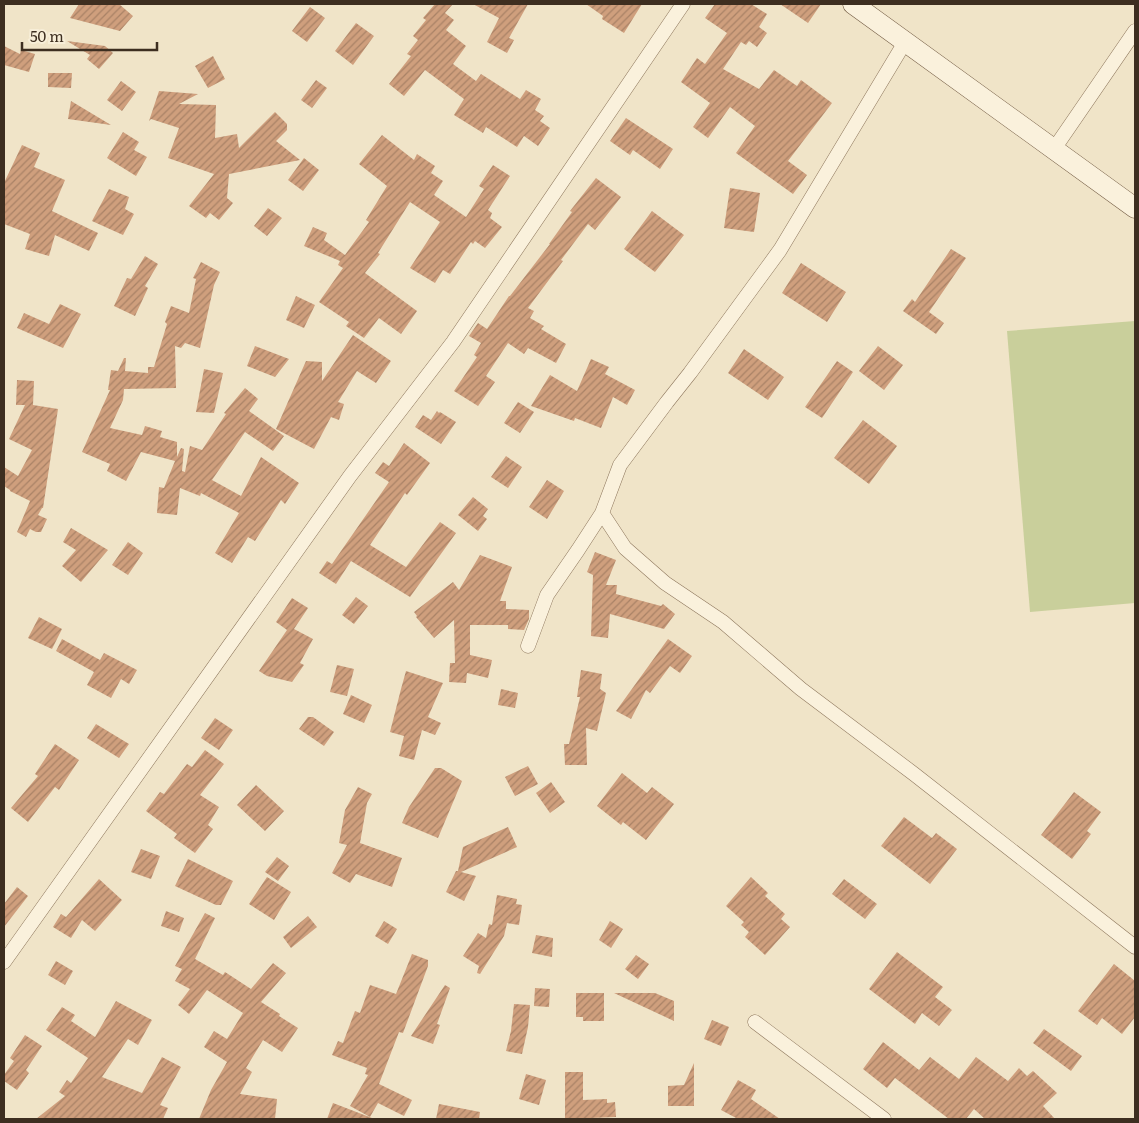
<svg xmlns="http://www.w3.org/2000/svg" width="1139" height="1123" viewBox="0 0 1139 1123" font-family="Literata,serif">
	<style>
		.pitch { fill: #c9cf9b }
		.building { fill: url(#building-hatch) }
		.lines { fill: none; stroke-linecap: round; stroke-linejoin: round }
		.street-casing { stroke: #8d765c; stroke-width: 15 }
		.secondary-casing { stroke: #6f573f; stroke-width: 21 }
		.street { stroke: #faf1dc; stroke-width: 14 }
		.secondary { stroke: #faf1dc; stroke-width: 20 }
	</style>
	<defs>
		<pattern id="building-hatch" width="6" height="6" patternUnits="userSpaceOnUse" patternTransform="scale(1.25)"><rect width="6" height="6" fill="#cf9f7d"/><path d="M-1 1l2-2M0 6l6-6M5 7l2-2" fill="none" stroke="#a98266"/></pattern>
	</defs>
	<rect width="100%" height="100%" fill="#f0e4c8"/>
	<path class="pitch" d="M1135,321V603L1030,612L1007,331Z"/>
	<path class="building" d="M79,4H119L133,16L120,31L70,18Z
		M435,4H453L445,13L454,20L446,30L466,46L453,64L476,81L481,74L520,99L526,90L541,99L535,110L544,116L540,121L550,128L538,146L524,136L517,147L486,127L483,133L454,115L464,99L425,70L404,96L389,84L411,56L407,54L418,40L413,36L426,20L423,18Z
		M473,4H528L509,38L514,40L507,53L487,42L499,18Z
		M586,4H642L624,33L602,19L603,16Z
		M715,4H751L767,14L759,27L767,33L757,47L749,41L746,45L741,42L723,69L759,89L774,70L797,86L801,80L832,103L788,161L807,175L793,194L736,153L755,126L730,107L708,138L693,127L710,103L681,82L697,58L705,64L727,33L705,18Z
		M780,4H821L808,23Z
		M310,7L325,18L307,42L292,31Z
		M356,23L374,36L353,65L335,51Z
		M67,41L105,46L113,53L99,69L87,59L90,55Z
		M4,46L20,54L21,50L35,54L29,72L4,65Z
		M213,56L225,79L208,88L195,66Z
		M48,73H72L71,88L48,87Z
		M316,80L327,88L312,108L301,100Z
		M121,81L136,92L122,111L107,100Z
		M159,91L198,94L179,104L216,105L215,138L237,134L239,148L275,112L287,124V130L276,141L300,160L229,174L227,198L233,203L219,220L210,213L206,218L189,206L214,174L168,158L179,128L151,119L149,121Z
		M71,101L111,125L68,119Z
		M626,118L673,149L660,169L633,150L630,155L610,141Z
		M123,132L139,142L134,150L147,157L136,176L107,158Z
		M382,135L414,160L417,154L435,166L431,173L443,181L434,195L466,217L484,189L479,186L493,165L510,176L488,210L492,213L490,218L502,227L485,248L475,241L473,244L471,242L450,274L443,270L435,283L410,268L440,222L410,202L378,253L380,254L365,273L417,311L401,334L379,318L364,338L346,326L349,322L319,302L343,268L338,265L340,261L304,246L313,227L327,233L324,240L345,255L369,222L366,220L387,186L359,164Z
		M22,145L40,153L34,167L65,180L52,211L98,233L89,251L55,235L49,256L25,249L30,234L4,224V183Z
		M304,158L319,170L303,191L288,180Z
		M596,178L621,197L595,230L588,224L561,260L563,261L528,308L534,311L530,318L544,326L541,329L566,344L556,363L528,348L524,354L508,343L486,376L495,382L478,406L454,391L477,357L474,355L481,343L469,336L478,323L487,329L509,296H510L550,244H549L572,212L570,211Z
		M730,188L760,193L754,232L724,228Z
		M109,189L129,197L125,209L134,214L123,235L92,221Z
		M268,208L282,218L267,236L254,226Z
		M652,211L684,235L655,272L624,249Z
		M951,249L966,258L929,312L944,323L936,334L903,311L912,299L915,302Z
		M145,256L158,264L145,286L148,288L135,316L114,306L127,278L131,279Z
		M201,262L220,272L214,285L200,348L185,343L181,348L175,346L176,388L124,389L123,400L110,428L142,435L145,426L162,431L160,437L177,442V457L181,448L184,449L182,471L185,472L190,446L202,450L226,414L224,413L245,388L258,399L249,411L284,436L273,451L245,432L212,480L241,496L261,457L299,483L285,504L281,500L255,541L248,537L232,563L215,553L239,513L201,493L200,496L180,488L177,515L157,513L159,487L164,488L175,461L141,452L126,481L107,471L110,464L82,452L110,390H108L111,370L118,371L124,358H126L125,371L148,373V367H154L167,324L165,322L171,306L189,313L196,279L193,278Z
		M801,263L846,292L827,322L782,293Z
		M296,296L315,305L304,328L286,320Z
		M60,304L81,314L63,348L17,328L24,313L49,324Z
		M353,335L391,361L376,383L357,371L338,402L344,404L339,420L331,417L314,449L276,429L306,361L322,362V381Z
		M255,346L289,359L275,377L247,366Z
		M878,346L903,365L884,390L859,371Z
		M744,349L784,377L768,400L728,373Z
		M591,359L609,367L605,374L635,390L627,405L613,397L601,428L575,418L574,421L531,406L550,375L577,391Z
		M837,361L853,372L822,418L805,407Z
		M204,369L223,373L214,413L196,412Z
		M17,380L34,381L33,405L58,409L43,508H42L38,515L47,519L41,532H36L30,529L26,537L17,532L30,501L10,491V490L4,486V467L18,476L32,450L9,439L25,405H16Z
		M518,402L534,412L520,433L504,423Z
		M437,411L439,413L440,412L456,422L441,444L415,427L423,415L431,420Z
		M863,420L897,446L869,484L834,458Z
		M404,443L430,463L407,495L405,493L370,545L406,567L440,522L456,533L410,597L351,561L336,584L319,573L327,561L332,564L389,482L375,473L383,462L389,466Z
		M506,456L522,467L508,488L491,477Z
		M547,480L564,491L547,519L529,507Z
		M473,497L488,509L483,516L487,519L478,531L458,515Z
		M71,528L108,550L81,582L62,566L76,550L63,542Z
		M128,542L143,553L128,575L112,565Z
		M595,552L616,560L606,585H617L616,594L661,606L663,604L675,614L664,629L610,614L608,638L591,636L593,575L587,572Z
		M480,555L512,567L500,601H506V609L529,610V619L524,630L508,629V625H470V655L492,660L488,678L467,673L466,683L449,682L450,663H455L454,620L434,638L416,617L417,616L414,612L453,582L459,590Z
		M356,597L368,606L354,624L342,615Z
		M292,598L308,608L294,629L313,639L300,663L304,665L292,682L267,676L259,671L287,630L276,622Z
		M39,617L62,629L52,649L28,638Z
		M62,639L100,660L104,653L137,670L129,684L121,679L111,698L87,685L94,672L56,651Z
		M668,639L692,656L680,673L670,666L650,693L646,690L631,719L616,711Z
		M337,665L354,669L347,696L330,692Z
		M581,670L602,674L600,689L606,693L597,731L586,728L587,765H565L564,744H569L580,697H577Z
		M406,671L443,683L428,717L441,723L435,735L422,730L414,760L399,756L404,736L390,732L401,689Z
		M501,689L518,693L515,708L498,705Z
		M351,695L372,705L364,723L343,714Z
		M308,717H313L334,732L324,746L299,729Z
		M215,718L233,730L219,750L201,738Z
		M96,724L129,744L119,758L87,738Z
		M55,744L79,760L59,790L55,787L28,822L11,808L38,776L35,774Z
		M205,750L224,764L200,795L219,807L208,825L213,829L195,853L174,838L177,834L146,811L160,792L164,794L187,764L192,767Z
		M528,766L538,784L515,796L505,777Z
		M435,768H441L462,781L438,838L402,823L409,807Z
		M622,773L647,793L652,787L674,804L646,840L623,822L621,825L597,806Z
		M551,782L565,802L550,813L536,793Z
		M256,785L284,811L265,831L237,805Z
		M358,787L372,794L367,803L360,843L402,858L392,887L356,874L350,883L332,873L347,845L339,843L345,810Z
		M1074,792L1101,812L1087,831L1091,834L1072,859L1041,835Z
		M904,817L932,838L936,833L957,849L930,884L881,846Z
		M508,827L517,847L461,872L476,876L464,901L446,892L456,871H458L463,847Z
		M141,849L160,856L151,879L131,872Z
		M277,857L289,866L278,881L265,872Z
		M188,859L233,881L221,905H216L175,886Z
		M267,877L291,892L274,920L249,904Z
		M751,877L768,893L765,896L785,914L781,919L790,927L765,955L745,937L749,932L741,925L744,922L726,906Z
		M99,879L122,900L95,931L82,920L71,938L53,927L61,914L66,917Z
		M844,879L877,904L865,919L832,894Z
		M17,887L28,896L4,927V904Z
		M497,895L517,899L516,904L522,905L519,925L507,923L504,936L480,974L477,973L479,966L463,956L478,933L486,938L489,924L492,925Z
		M166,911L184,918L179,932L161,926Z
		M205,913L215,918L195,959L223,975L225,972L251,989L273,963L286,973L261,1002L280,1014L279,1016L298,1028L282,1052L263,1040L246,1068L252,1072L240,1094L277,1099L275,1119H199L211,1090L227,1062L204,1047L214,1031L227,1039L243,1013L207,990L189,1014L178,1005L190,989L175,981L182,969L175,966Z
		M308,916L317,927L291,948L283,937Z
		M384,921L397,929L388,944L375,936Z
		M610,921L623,929L611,948L599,940Z
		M536,935L553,938L552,957L532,953Z
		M897,952L943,987L935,997L952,1010L939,1026L922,1013L915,1024L869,989Z
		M412,954L428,960V966L403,1033L399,1032L379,1084L412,1100L404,1116L378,1103L370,1117L350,1106L368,1075L365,1074L367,1068L332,1055L338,1041L343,1043L355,1011L360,1013L370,985L396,994Z
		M636,955L649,964L638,979L625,969Z
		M56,961L73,971L65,985L48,975Z
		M1114,964L1135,981V1017L1122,1034L1102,1018L1097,1025L1078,1011Z
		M445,985L450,988L437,1024L440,1025L433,1044L411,1036Z
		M535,988L550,989L549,1007L534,1006Z
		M576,993H604V1021H583V1017H576Z
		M614,993H655L674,1001V1021Z
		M116,1001L152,1020L138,1045L128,1039L102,1077L142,1093L162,1057L181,1067L160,1105L168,1108L163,1119H36L65,1096L59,1092L67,1080L71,1083L88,1058L46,1030L62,1007L75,1015L71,1021L95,1037Z
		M514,1004L530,1005L528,1027L522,1054L506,1051L511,1031Z
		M712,1020L729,1027L721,1046L704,1039Z
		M1044,1029L1082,1056L1071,1071L1033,1043Z
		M25,1035L42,1046L26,1070L29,1073L17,1090L4,1081V1075L14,1061L10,1058Z
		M883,1042L919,1070L930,1057L959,1079L976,1057L1008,1081L1019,1068L1027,1076L1033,1071L1057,1093L1043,1106L1055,1119H985L974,1109L966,1119H949L895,1078L887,1088L863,1069Z
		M694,1063V1106H668V1086L684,1085Z
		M565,1072H583V1100L607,1099V1103L615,1102L616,1117L565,1119Z
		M526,1074L546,1080L539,1105L519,1099Z
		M738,1080L756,1090L751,1099L780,1119H738L721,1110Z
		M333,1103L372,1118V1119H327Z
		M439,1104L480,1112L479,1119H436Z"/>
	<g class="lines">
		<defs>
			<path id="street" d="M1054,149L1135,31
				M602,513L625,548L665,583L723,622L801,689L914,774L1135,947
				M528,646L547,595L578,550L602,513L620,465L667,402L690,373L780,250L905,42
				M4,962L350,476L453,342L683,4
				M755,1022L884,1119"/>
			<path id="secondary" d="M853,4L1135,208"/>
		</defs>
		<use href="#street" class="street-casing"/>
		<use href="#secondary" class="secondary-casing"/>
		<use href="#street" class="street"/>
		<use href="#secondary" class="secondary"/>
	</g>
	<rect width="1139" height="1123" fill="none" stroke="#3d2e20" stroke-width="10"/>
	<path d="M22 42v8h135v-8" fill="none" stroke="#3d2e20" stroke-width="2.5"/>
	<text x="30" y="42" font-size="15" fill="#3d2e20" stroke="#f7eed8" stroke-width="4" paint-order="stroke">50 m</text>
</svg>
